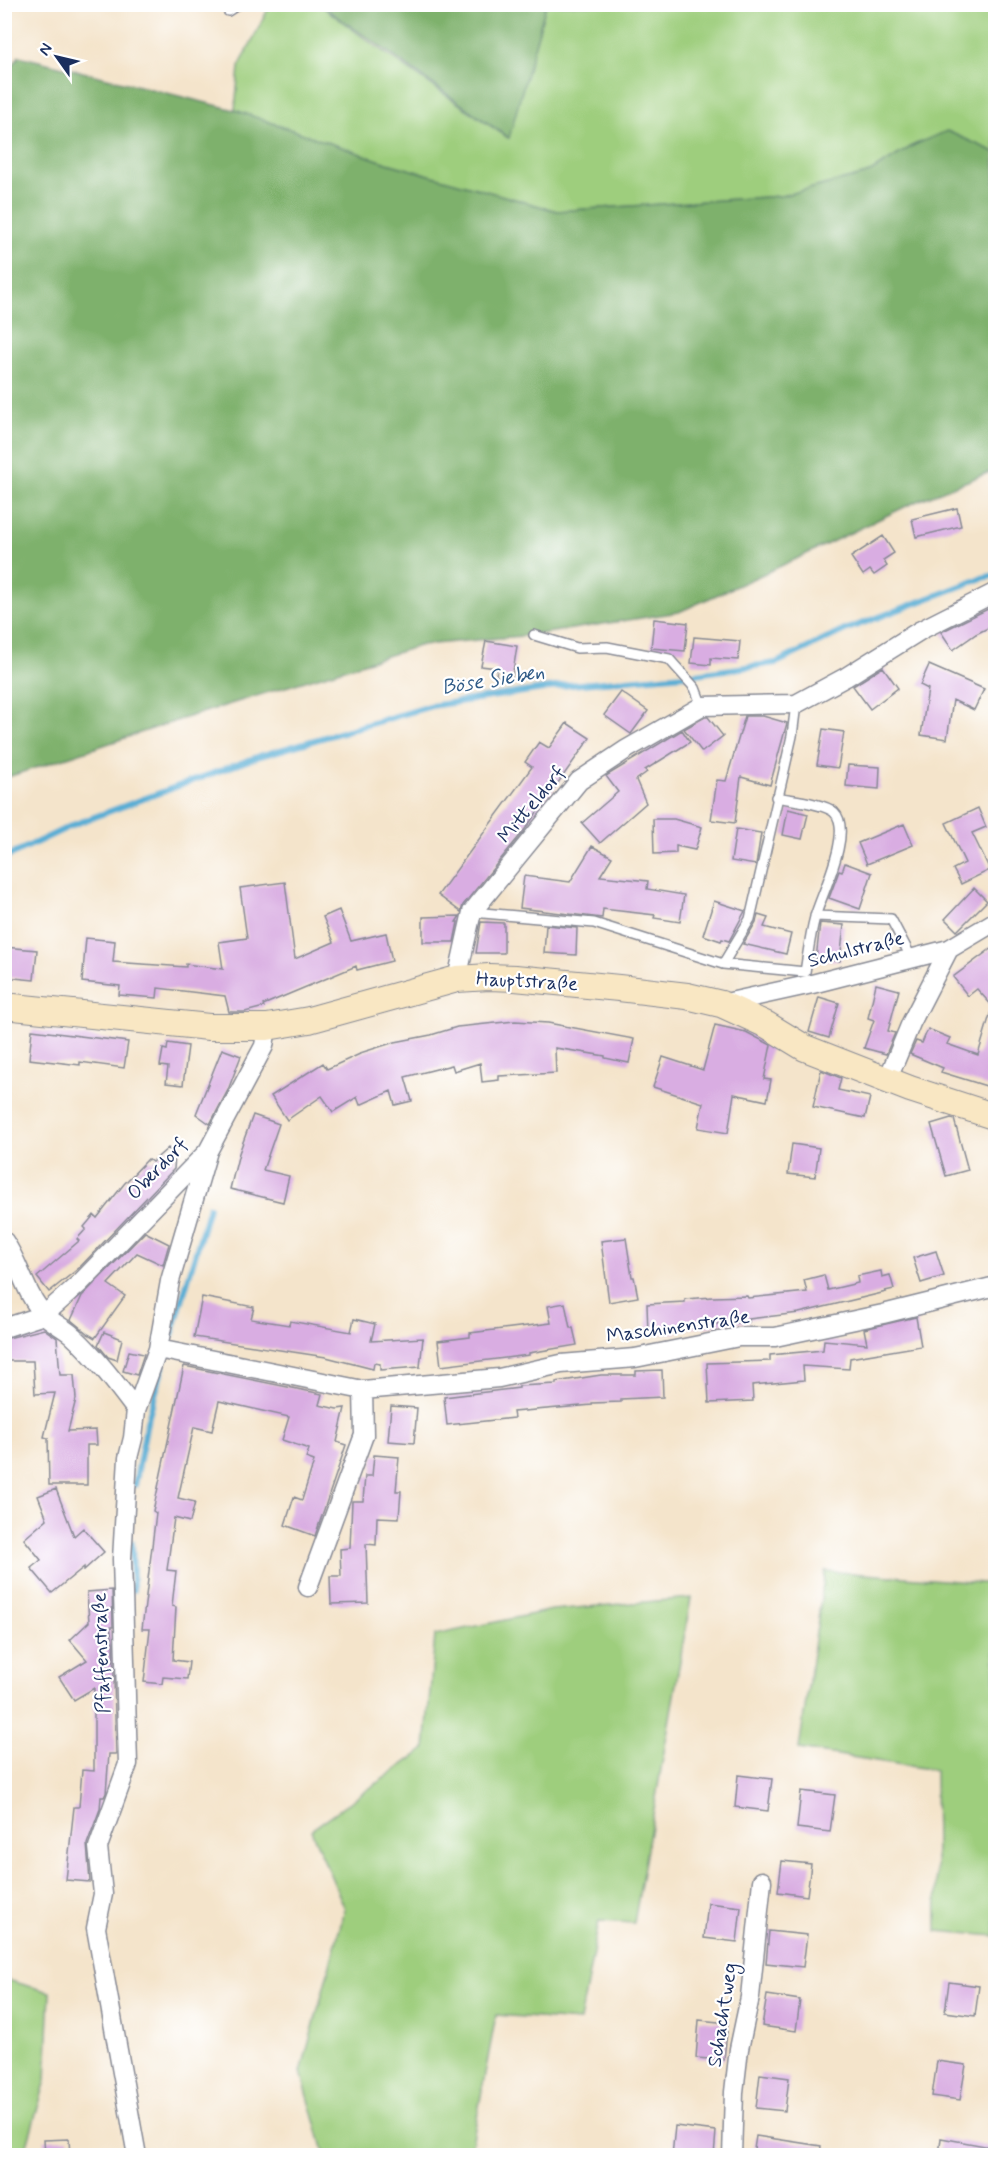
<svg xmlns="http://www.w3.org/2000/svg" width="1000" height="2160" viewBox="0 0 1000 2160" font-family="Mynerve,sans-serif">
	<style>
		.green { fill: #9ece7d; stroke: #5c7e6e; stroke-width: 1.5 }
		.forest { fill: #7eb16c; stroke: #4c7065; stroke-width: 1.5 }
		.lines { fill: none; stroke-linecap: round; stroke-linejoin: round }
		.stream { stroke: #58add4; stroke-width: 6 }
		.building { fill: #d9ade2 }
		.lane-casing { stroke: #888a94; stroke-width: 12 }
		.street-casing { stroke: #888a94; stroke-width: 21 }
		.secondary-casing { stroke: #888a94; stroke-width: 28 }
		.lane { stroke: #fff; stroke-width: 9 }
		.street { stroke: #fff; stroke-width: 18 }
		.secondary { stroke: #f9e7c3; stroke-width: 26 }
		.labels { text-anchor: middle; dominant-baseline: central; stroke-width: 4.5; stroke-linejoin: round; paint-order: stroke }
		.street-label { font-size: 20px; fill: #1b2f5e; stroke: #fff }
		.water-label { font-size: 21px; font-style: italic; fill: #305b87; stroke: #fff }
	</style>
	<rect width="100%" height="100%" fill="#fff"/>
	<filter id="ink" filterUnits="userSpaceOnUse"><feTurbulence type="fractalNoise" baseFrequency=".0167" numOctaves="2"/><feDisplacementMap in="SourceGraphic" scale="12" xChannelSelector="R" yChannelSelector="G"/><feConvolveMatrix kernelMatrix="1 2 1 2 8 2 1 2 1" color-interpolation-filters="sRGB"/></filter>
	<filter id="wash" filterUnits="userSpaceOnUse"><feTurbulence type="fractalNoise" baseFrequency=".008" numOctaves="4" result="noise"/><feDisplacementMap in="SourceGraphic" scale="24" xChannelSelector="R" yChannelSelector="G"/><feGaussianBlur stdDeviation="1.35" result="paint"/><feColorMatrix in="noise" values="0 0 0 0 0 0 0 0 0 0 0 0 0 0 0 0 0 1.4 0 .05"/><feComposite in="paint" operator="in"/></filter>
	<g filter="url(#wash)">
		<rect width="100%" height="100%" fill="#f4e4cb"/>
		<path class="green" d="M270,5H320L375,46L508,138L546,5H995V152L947,131L914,145L867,174L781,196L557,211L387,163L235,110L239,67Z
			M825,1571L995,1584V1936L937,1931L935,1770L799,1749Z
			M691,1598L634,1923L599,1921L580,2021L496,2015L470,2155H325L301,2072L345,1909L311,1830L425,1749L435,1635L552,1610Z
			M4,1979L50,1992L46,2080L24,2155H5Z"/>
		<path class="forest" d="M321,5H546L509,138Z
			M19,56L235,110L387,163L557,211L781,196L867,174L914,145L947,131L995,152V470L915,502L794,560L679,612L534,635L422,645L185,718L5,778L4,79Z"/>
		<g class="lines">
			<path class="stream" d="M4,858L75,824L260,756L431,706L569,685L696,674L776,663L845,630L982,578L996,575
				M172,1335L209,1207
				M135,1485L147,1422L163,1367
				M132,1543L133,1590"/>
		</g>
		<g id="blocks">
			<path class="building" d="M957,508L961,526L916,537L912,519Z
				M883,536L894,553L883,560L887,566L874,575L870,570L863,575L851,557Z
				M996,605V624L976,634L953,650L941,632Z
				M654,619L688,623L685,651L651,648Z
				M694,637L740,641L738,660L711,658V665L691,663Z
				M486,641L517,646L512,678L496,676L497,668L481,666Z
				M929,665L984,689L974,710L953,700L947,739L921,735L928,689L920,685Z
				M883,667L898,688L870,709L853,686Z
				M621,692L648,711L631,734L604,715Z
				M745,716H763L787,723L770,785L741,777L735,823L711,820L717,780L726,781Z
				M705,717H708L723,736L702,752L684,729Z
				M567,723L590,738L523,832L463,905L461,912L438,895L532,767L525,762L539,742L549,748Z
				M823,729L844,732L838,768L817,765Z
				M682,730L690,742L645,770L647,772L636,780L646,803L600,843L582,823L618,792L606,776Z
				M848,765L880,767L879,789L846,786Z
				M978,808L986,827L972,833L990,870L961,884L953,869L965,863L946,823Z
				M788,809L808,814L802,839L783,835Z
				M653,819H674L702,827L695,850L676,846V853L654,854Z
				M904,824L913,845L867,864L858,843Z
				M736,829L761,833L756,865L731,861Z
				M592,846L612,857L600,876L648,881L647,889L684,895L680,922L654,918L655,915L603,909L602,918L520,908L524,876L570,882Z
				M845,863L872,873L860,909L829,898L839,871L842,872Z
				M285,882L295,959L334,942L323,917L339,910L351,941L386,933L392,961L357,970L356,966L263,1005L264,1007L245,1012H229L225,996L158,988L157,998L119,995L120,986L82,982L86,938L115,941L113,962L186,967V964L223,969L219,942L247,938L240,888Z
				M974,888L987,901L957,931L945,919Z
				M714,901L745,911L729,941L722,939L721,941L703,935Z
				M758,915L768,918L764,927L791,934L786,954L743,944L756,922Z
				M460,916L456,922H458L454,942H423V917Z
				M481,922L504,923V953H476Z
				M820,923L844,925L840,961L816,959Z
				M546,925L577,928L576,955L544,953Z
				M996,945V1010L977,989L968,996L953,977Z
				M4,947L37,950L34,980L4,977Z
				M876,984L899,990L888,1031L895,1033L886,1054L864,1048L874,1020L868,1018Z
				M819,997L839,1003L829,1038L809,1032Z
				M991,1011L996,1012V1089L941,1072L943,1068L910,1054L916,1041L922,1043L928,1029L950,1038L947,1044L978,1055Z
				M515,1021L548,1023L634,1039L629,1063L605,1058V1056L555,1048L556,1073L499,1076V1080L482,1082L480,1063L454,1071L452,1065L405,1077L412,1101L395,1105L391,1091L360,1105L357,1097L333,1112L322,1096L287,1120L271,1096L323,1063L327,1069L360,1054V1053L395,1042L431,1035L457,1027Z
				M715,1025L746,1032L771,1045L764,1079L771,1080L767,1101L734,1094L728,1133L698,1128L703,1103L653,1087L663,1057L703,1070Z
				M32,1030L128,1042L124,1068L80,1062V1065L29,1059Z
				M168,1043L188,1046L183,1085L166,1083L168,1067L160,1066L163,1049L167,1050Z
				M222,1049L241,1056L228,1090L210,1124L196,1114Z
				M821,1070L841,1078L838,1090L870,1097L865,1118L813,1107Z
				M253,1115L279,1124L263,1170L289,1176L283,1202L230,1189L239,1153Z
				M951,1118L954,1119L968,1170L946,1176L931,1124Z
				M792,1144L819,1148L815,1177L788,1174Z
				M168,1148L175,1156L174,1169L79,1268L49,1292L37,1277L79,1241L77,1239L86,1229L84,1227L94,1215L97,1218L124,1184L148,1159L152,1162Z
				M145,1232L169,1244L163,1265L137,1253L108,1284L125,1296L95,1338L88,1334L71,1320L82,1296Z
				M626,1238L632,1277H634L638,1297L609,1302L601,1241Z
				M936,1251L944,1276L921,1283L913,1258Z
				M881,1271L882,1277L890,1275L894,1289L885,1291L886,1292L799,1313L749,1319V1322L715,1324V1326L677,1329V1333L648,1334L647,1304L685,1302V1299L713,1297L747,1296L748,1298L807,1292L804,1280L824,1275L828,1290L858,1283L857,1276Z
				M202,1297L254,1307L251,1319L289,1325L290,1321L351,1332L354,1319L375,1324L371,1341L423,1338L420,1367L380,1370V1364L374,1363L373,1369L326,1357L194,1337Z
				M565,1303L570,1328H573L577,1345L529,1353V1355L441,1366L438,1341L470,1337V1333L551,1323L548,1306Z
				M916,1317L921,1346L850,1358L849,1369L803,1366L804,1380L752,1385L753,1401L709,1403L707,1363L770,1361V1355L823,1350L824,1340L867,1344L864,1329Z
				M44,1329L57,1338L60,1375H74L76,1399L68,1431L96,1430L97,1445H87V1485H49L48,1438L44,1437L55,1393L35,1394L33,1361H4V1339Z
				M104,1332L122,1339L117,1360L108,1357L98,1345Z
				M129,1351L144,1354L137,1375L123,1371Z
				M184,1366L322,1394L319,1405L337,1409L345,1408L337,1442L346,1445L315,1536L285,1525L294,1497L302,1500L314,1461L306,1458L309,1449L282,1440L289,1417L219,1401L212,1431L194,1427L178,1498L195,1502L190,1522L174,1518L167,1570L176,1571L172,1606L176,1607L173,1660L189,1662L187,1679L163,1677L162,1684L144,1682L150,1629H142L156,1513L153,1511Z
				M662,1370L663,1397L621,1399V1402L592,1403V1405L513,1412L514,1418L447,1425L444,1397L519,1388V1386L556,1384V1382L601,1375H636V1371Z
				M391,1406L417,1408L414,1443L388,1441Z
				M374,1455L399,1457L396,1491H401L399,1518L377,1517L376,1545L366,1544L368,1603L331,1604L330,1576H341L340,1549L350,1548L352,1501H363L365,1476H372Z
				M56,1489L74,1536L83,1528L104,1552L84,1570V1567L52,1593L31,1568L41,1560L24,1539L47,1519L38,1496Z
				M112,1590L113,1627H110L113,1642L116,1754H109L106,1793L104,1797H101L100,1809L87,1844L90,1882L66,1880L74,1807H79L82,1770L94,1771V1688L74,1700L59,1677L87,1660L70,1640L89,1622L87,1592Z
				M738,1775L772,1779L768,1811L735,1807Z
				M801,1791L835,1795L830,1832L797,1828Z
				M782,1861L811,1864L807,1896L778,1892Z
				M708,1903L741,1907L737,1942L704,1938Z
				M769,1931L807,1935L803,1967L766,1963Z
				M949,1982L979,1986L975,2016L945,2012Z
				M767,1995L800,2000L796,2031L762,2026Z
				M699,2020L728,2023L724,2060L696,2058Z
				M937,2061L966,2065L960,2100L932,2096Z
				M760,2074L789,2078L785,2111L756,2108Z
				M675,2126L716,2131L714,2156H672Z
				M756,2136L821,2146L820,2156H753Z
				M941,2138L991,2147L990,2156H939Z
				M69,2139L70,2156H45L44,2140Z"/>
		</g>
	</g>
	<g filter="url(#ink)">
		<use href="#blocks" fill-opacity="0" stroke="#888a94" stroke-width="1.5"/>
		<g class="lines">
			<defs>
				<path id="lane" d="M225,4L228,11L239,4
					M534,635L577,648L607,647L669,659L695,688L702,706
					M472,912L594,923L723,964L805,972C808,954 810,935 815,917C821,895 854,831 834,812C824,803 790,800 776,797
					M815,916L891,919L912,959
					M723,964L750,919L792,736L796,704"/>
				<path id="street" d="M457,979L472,912L579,781L627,749L702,706L796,704L846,677L921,630L996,592
					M721,1004L812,984L949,949L996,921
					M887,1081L911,1023L949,949
					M4,1241C20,1264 25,1294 44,1314C52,1323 65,1328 73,1336C97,1358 117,1385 136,1410
					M4,1328L44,1315L80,1283L208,1151L264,1046L267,1027
					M158,1349L363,1390L499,1378L561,1364L635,1358L739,1337H775L883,1314L996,1286
					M308,1587L364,1435L363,1390
					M137,2156L96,1928L103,1894L98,1847L128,1764L122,1559L128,1458L133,1438L136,1410L158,1349L170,1281L208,1151
					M732,2156L734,2092L739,2049L750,1997L762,1881"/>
				<path id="secondary" d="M4,1006L209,1027H267L309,1020L457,979L489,977L515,978L619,988L687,996L721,1004L767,1025L805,1048L910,1089L996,1117"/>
			</defs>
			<use href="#lane" class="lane-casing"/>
			<use href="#street" class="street-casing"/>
			<use href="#secondary" class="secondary-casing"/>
			<use href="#lane" class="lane"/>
			<use href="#street" class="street"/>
			<use href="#secondary" class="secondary"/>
		</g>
	</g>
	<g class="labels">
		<g class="street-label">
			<text transform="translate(532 805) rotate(-50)">Mitteldorf</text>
			<text transform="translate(856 950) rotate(-14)">Schulstraße</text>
			<text transform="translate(527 982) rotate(3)">Hauptstraße</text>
			<text transform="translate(158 1169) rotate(-46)">Oberdorf</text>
			<text transform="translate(678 1327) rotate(-8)">Maschinenstraße</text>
			<text transform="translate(102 1653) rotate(-92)">Pfaffenstraße</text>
			<text transform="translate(723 2015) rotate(-81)">Schachtweg</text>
		</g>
		<g class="water-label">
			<text transform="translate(493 680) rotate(-9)">Böse Sieben</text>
		</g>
	</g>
	<rect width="1000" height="2160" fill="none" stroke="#fff" stroke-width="24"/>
	<g transform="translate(57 57) rotate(304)" stroke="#ffffff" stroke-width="4.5" paint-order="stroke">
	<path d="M0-4.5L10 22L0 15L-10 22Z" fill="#1b2f5e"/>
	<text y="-9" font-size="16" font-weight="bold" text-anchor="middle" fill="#1b2f5e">N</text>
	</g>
</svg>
